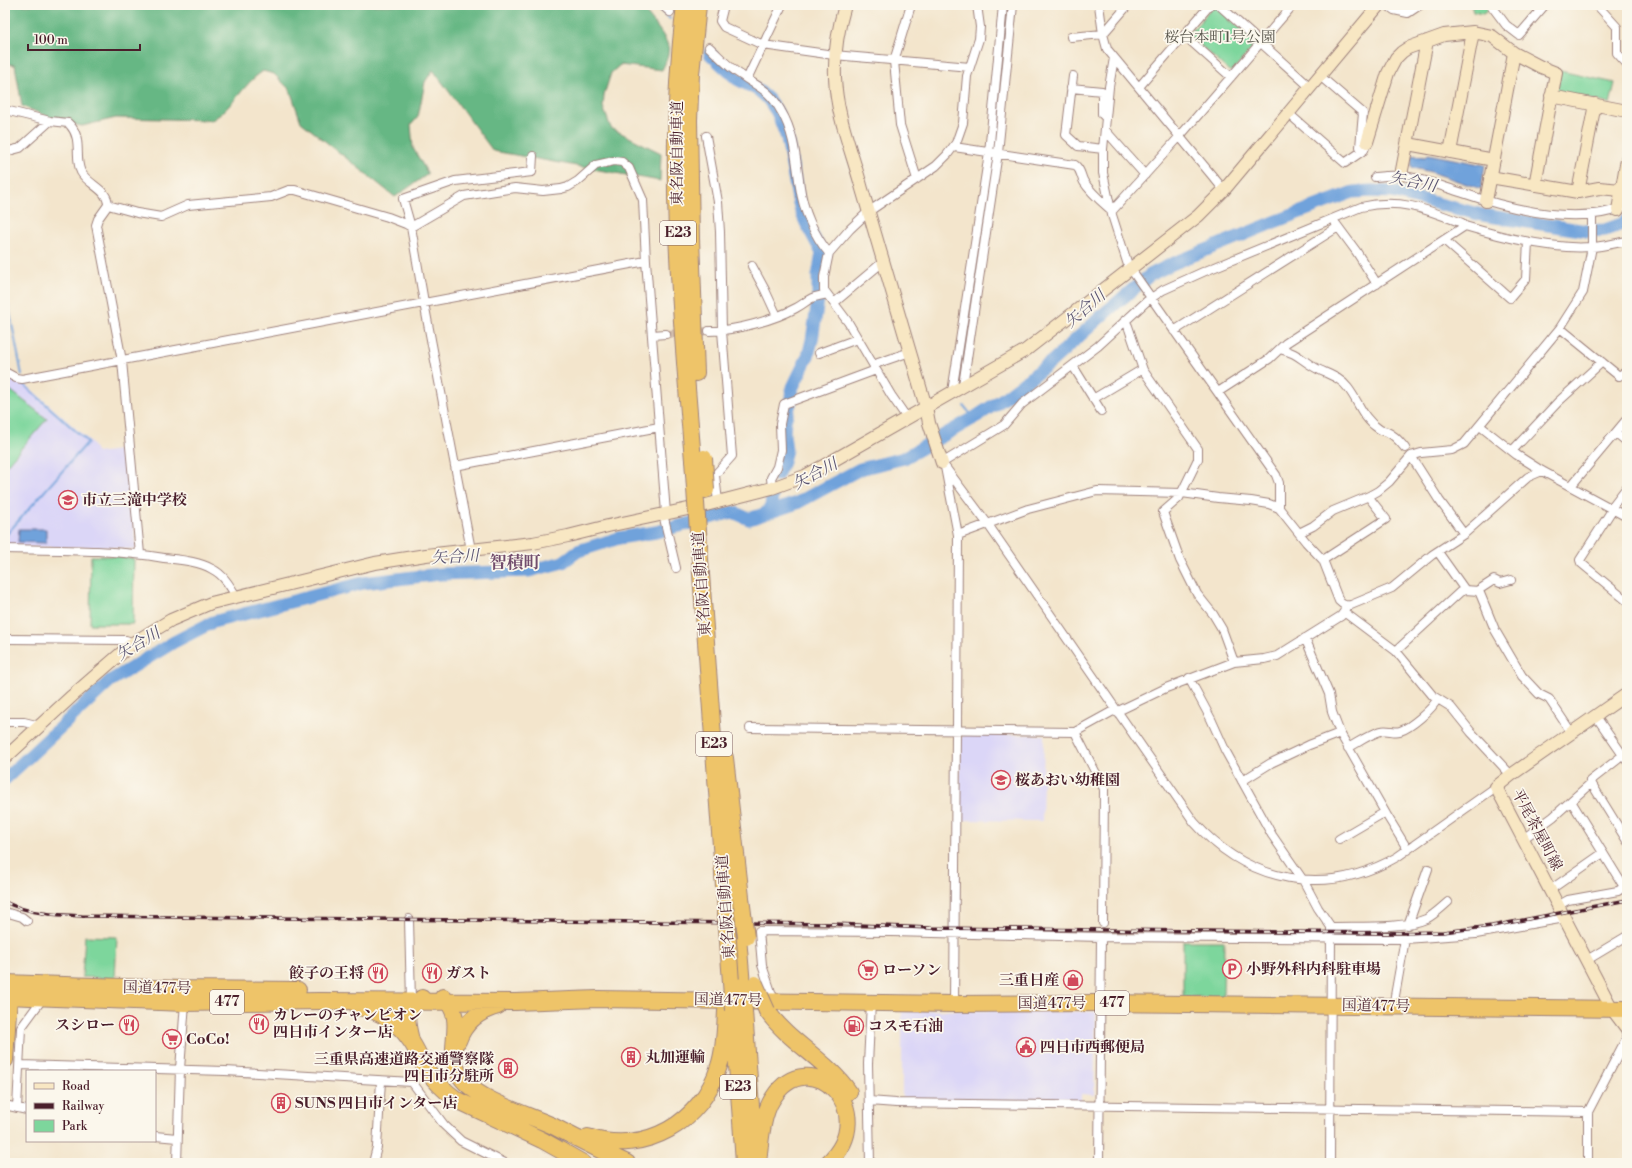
<svg xmlns="http://www.w3.org/2000/svg" width="1632" height="1168" viewBox="0 0 1632 1168" font-family="'Libre Bodoni','Noto Serif JP',serif">
	<style>
		.built { fill: #dbd6f7 }
		.green { fill: #7dd69c; stroke: #647a64 }
		.forest { fill: #66b784; stroke: #586b58 }
		.water { fill: #70a2db; stroke: #5d6083 }
		.lines { fill: none; stroke-linecap: round; stroke-linejoin: round }
		.stream { stroke: #70a2db; stroke-width: 2 }
		.river { stroke: #70a2db; stroke-width: 13 }
		.street-tunnel { stroke: #d1bdac; stroke-width: 8; stroke-dasharray: 8 4; stroke-linecap: butt }
		.street-casing { stroke: #9e827c; stroke-width: 10 }
		.secondary-casing { stroke: #9e827c; stroke-width: 14 }
		.highway-casing { stroke: #9e827c; stroke-width: 18 }
		.street { stroke: #fff; stroke-width: 8 }
		.secondary { stroke: #f8e7c3; stroke-width: 12 }
		.highway { stroke: #eec469; stroke-width: 16 }
		.rail-casing { stroke: #4a1f2b; stroke-width: 3.5 }
		.rail { stroke: #fbf7ec; stroke-width: 2; stroke-dasharray: 6; stroke-linecap: butt }
		.highway-bridge-casing { stroke: #9e827c; stroke-width: 18; stroke-linecap: butt }
		.highway-bridge { stroke: #eec469; stroke-width: 16 }
		.labels { text-anchor: middle; dominant-baseline: central; stroke-width: 3.5; stroke-linejoin: round; paint-order: stroke }
		.shield { fill: #fbf7ec; stroke: #7f6065; stroke-width: 1 }
		.shield-label { font-size: 14px; font-weight: bold; fill: #4a1f2b }
		.park-label { font-size: 15px; fill: #59564d; stroke: #fbf7ec }
		.street-label { font-size: 15px; fill: #4a1f2b; stroke: #fbf7ec }
		.poi-label { font-size: 15px; font-weight: bold; fill: #4a1f2b; stroke: #fbf7ec; text-anchor: start }
		.water-label { font-size: 16px; font-style: italic; fill: #595371; stroke: #fbf7ec }
		.quarter-label { font-size: 17px; font-weight: bold; fill: #724d6d; stroke: #fbf7ec }
	</style>
	<rect width="100%" height="100%" fill="#fbf7ec"/>
	<filter id="ink" filterUnits="userSpaceOnUse"><feTurbulence type="fractalNoise" baseFrequency=".025" numOctaves="2"/><feDisplacementMap in="SourceGraphic" scale="8" xChannelSelector="R" yChannelSelector="G"/><feConvolveMatrix kernelMatrix="1 2 1 2 8 2 1 2 1" color-interpolation-filters="sRGB"/></filter>
	<filter id="wash" filterUnits="userSpaceOnUse"><feTurbulence type="fractalNoise" baseFrequency=".012" numOctaves="4" result="noise"/><feDisplacementMap in="SourceGraphic" scale="16" xChannelSelector="R" yChannelSelector="G"/><feGaussianBlur stdDeviation="0.9" result="paint"/><feColorMatrix in="noise" values="0 0 0 0 0 0 0 0 0 0 0 0 0 0 0 0 0 1.4 0 .05"/><feComposite in="paint" operator="in"/></filter>
	<g filter="url(#wash)">
		<rect width="100%" height="100%" fill="#f3e5cc"/>
		<path class="built" d="M5,375L22,381L91,442L97,453L127,449L136,550L113,547H5Z
			M965,734L1044,735L1042,821L960,820V739Z
			M902,1010L1096,1012L1094,1095L1081,1094V1103L902,1100Z"/>
		<path class="green" d="M1471,5H1488L1490,9L1483,14L1473,12Z
			M1213,7H1216L1254,40L1255,45L1232,71H1229L1191,37L1190,33Z
			M1560,71L1615,83L1610,104L1556,91Z
			M5,386L47,419L5,467Z
			M91,556H114L134,559L133,624H90Z
			M85,936L117,937L115,979L82,977Z
			M1183,941H1224L1223,997H1183Z"/>
		<path class="forest" d="M5,5H640C648,16 665,34 668,46C670,54 665,64 662,70L620,65L611,73L604,95L603,107L611,128L661,153L660,181L493,151L433,70L425,82L418,117L411,125L413,148L428,174L395,197L301,122L290,90L274,74L263,71C243,84 233,108 212,120L116,118L82,126L61,122L22,106L15,65L5,63Z"/>
		<path class="water" d="M1428,154L1485,165L1481,189L1431,172L1413,168L1411,166L1412,155L1426,157Z
			M19,529H46V543L18,542Z"/>
		<g class="lines">
			<path class="stream" d="M656,5L670,19
				M997,115L1002,72
				M5,288L22,375
				M960,377L981,232
				M964,406L974,418
				M5,536L88,442L21,382"/>
			<path class="river" d="M710,54L737,79L758,90L768,99L777,112L787,138L798,199L801,211L806,223L822,253L818,276V300L812,340L808,356L792,389L790,404L785,421L784,434L786,450L783,462L777,475
				M766,513L771,507L772,496
				M5,779L110,681L174,642L213,622L363,583L440,574L529,571L563,562L578,551L619,538L656,532L733,512L749,519L797,503L860,469L904,458L974,418L1003,399L1051,362L1106,312L1150,275L1172,264L1277,221L1353,192L1371,191L1392,192L1482,215L1587,231L1605,230L1622,224L1627,220"/>
		</g>
	</g>
	<g filter="url(#ink)">
		<g class="lines">
			<path class="street-tunnel" d="M666,334L709,331"/>
			<defs>
				<path id="street" d="M662,5L670,12
					M724,5L720,21L724,27L763,45L834,55L970,67
					M911,5L894,61L900,125L917,179
					M1099,5L1103,34L1107,49L1224,190
					M1219,5L1310,87
					M1387,5L1394,10L1408,13L1420,5
					M1491,5L1506,25L1519,35L1545,5
					M1597,5L1617,27V53L1627,64
					M1184,35L1231,77
					M1071,37L1103,34L1128,5
					M709,47C719,56 729,68 741,75C759,88 769,89 781,111C795,134 796,161 800,187C803,209 814,236 829,253
					M1114,58L1109,87L1103,149V173L1112,215L1128,265L1276,475L1279,483V508L1306,542L1323,560L1339,601C1343,605 1345,606 1351,605L1392,588L1432,555L1464,534L1528,477L1542,471
					M1073,76L1066,135L1078,146L1103,149
					M1320,76L1363,113L1360,147L1364,150
					M747,79L782,5
					M1139,87L1210,5
					M1071,88L1102,91V114L1105,117
					M5,110L50,121L68,123L70,125C83,139 74,158 81,172C88,185 108,189 108,205
					M1288,113L1345,163L1364,150L1367,142
					M1105,130L1145,175
					M706,136L718,202L720,232L722,331L732,456L715,475L718,502
					M954,147L1075,165C1082,171 1080,175 1084,182C1091,193 1101,201 1111,210
					M5,152L20,148L50,121
					M1375,177C1384,176 1393,175 1402,176C1423,178 1443,187 1463,193C1512,210 1577,226 1627,206
					M1112,211L1180,136L1293,5
					M1336,224L1356,251L1377,284
					M411,227L464,196L515,188L543,191L561,189L568,187L578,181L596,165L614,161L622,162L629,168L643,200L646,261
					M1444,240L1510,298L1526,279L1528,242
					M752,266L765,290L777,316
					M834,303L878,266
					M1125,320L1128,326L1143,370L1198,449V459L1179,498L1163,512L1180,560L1197,594L1213,614L1222,629L1234,662
					M1560,328L1619,376L1627,371
					M709,331C735,331 774,320 796,308C802,305 806,301 812,298C816,296 822,296 827,294
					M1174,331L1338,227
					M652,335L666,334
					M1280,349C1298,353 1300,359 1314,367C1326,374 1339,376 1348,388C1359,402 1362,418 1379,429C1381,431 1385,431 1387,432C1395,435 1400,442 1405,448
					M819,353L857,339
					M1073,366L1101,411
					M874,367L878,363L910,352
					M5,372L16,378L22,379L646,261L666,513
					M963,385L998,153L1013,5
					M952,392L989,153L1003,5
					M1218,392L1269,359L1286,343L1465,226
					M1093,399L1138,372L1143,370
					M907,418L891,395L848,322L824,290V277L829,253L850,229L868,212L936,166L947,155L956,143L963,123L967,76L979,39L980,27L977,5
					M1480,426L1517,455L1542,471L1627,517
					M1616,433L1627,442
					M1512,451L1558,402L1602,362
					M1411,456L1439,500L1464,534
					M455,466L659,427
					M945,467L958,535L957,731
					M1571,486L1627,419
					M772,488L771,478L777,467L781,450L780,424L784,404L876,370
					M1611,508L1627,487
					M1612,510L1580,560L1581,563L1627,601
					M663,514L676,568
					M1299,533L1313,526L1333,511L1369,496L1378,491L1389,482L1411,456L1421,453L1452,450L1464,444L1560,328L1583,292L1592,247V214
					M958,535L1028,509L1097,491L1182,493L1218,498L1251,501L1269,504L1279,508
					M5,549C58,550 111,549 164,558C180,560 198,561 212,569C223,574 230,586 236,596
					M471,550L425,308L411,227L403,199L455,181L532,172L533,156
					M1438,552L1465,590
					M140,554L122,361L96,225L98,219L108,205L137,213L161,217L188,205L271,197L289,190H295L388,217L406,224L411,227
					M1323,560L1386,519L1371,500L1369,496
					M1477,591L1494,580L1500,583L1511,580
					M1344,612L1396,651L1433,696L1451,707L1471,732L1511,775
					M1305,638L1329,694L1332,712L1340,733L1386,814L1408,850
					M5,639L126,640L133,643
					M1396,651L1460,592L1465,590L1479,591L1495,630L1522,676L1539,694L1549,699L1571,732
					M1189,678L1211,719L1225,750L1272,835L1303,880L1318,908L1331,927L1330,1163
					M1116,712L1166,688L1234,662L1264,659L1277,656L1341,616L1344,612L1346,606
					M1595,715L1627,761
					M5,722H24L40,726
					M750,728L1075,732L1115,710
					M1075,732L1104,789L1103,923
					M1348,748C1359,742 1370,734 1381,731C1388,729 1393,733 1400,731C1410,728 1433,709 1437,699
					M1622,756L1590,781L1627,841
					M1242,781L1271,763L1309,745L1340,733
					M1496,787L1397,857C1325,898 1248,883 1194,822L987,523L942,463L1004,425L1022,404L1098,346L1147,301L1163,290L1203,272L1361,207C1400,198 1426,209 1462,223L1465,226C1502,237 1552,250 1591,247C1603,247 1615,243 1627,241
					M1571,801L1624,887
					M1339,839L1380,815L1386,814
					M1523,839L1553,817L1591,783
					M1550,890L1603,853
					M1559,905L1568,900L1618,891L1627,885
					M5,912L22,917L27,921
					M409,919L411,1002
					M1408,925L1428,869
					M1331,927C1356,926 1404,929 1426,919C1434,915 1441,908 1448,902
					M1587,960L1627,936
					M774,1001L762,965L759,931L892,932L1101,937
					M954,1004L956,731
					M1393,1007L1405,939
					M20,1065L225,1071L412,1082L444,1125L461,1141L505,1163
					M869,1101L896,1103L1588,1112
					M9,1106L27,1110
					M17,1108L21,1028L43,998
					M155,1136L177,1138
					M177,1163L180,1069L185,1003
					M373,1163L377,1147L381,1081
					M870,1163L868,1064L871,1002
					M1099,1163L1101,937L1405,939L1476,934L1565,918
					M1588,1163V1112L1627,1037"/>
				<path id="secondary" d="M845,5C838,29 834,52 835,77C836,114 852,152 862,189C883,262 905,334 926,407L929,423L942,463
					M1551,96L1627,111
					M1367,142L1388,73L1396,58L1402,52L1408,48L1444,35L1473,32L1492,36L1514,53L1541,67L1556,73L1535,185
					M1408,144L1494,160
					M1450,152L1473,32
					M1401,175L1427,41
					M1490,177L1578,192L1595,104
					M1578,192L1599,188L1621,190
					M1486,201L1514,53
					M1618,210L1627,159
					M1627,694L1511,775L1496,787L1612,1009L1627,1029
					M5,758L72,696L133,643L171,620L211,603L375,563L426,555L533,543L568,536L608,526L702,506L772,488L805,476L827,464L1026,350L1198,216L1224,190L1379,5"/>
				<path id="highway" d="M685,5C666,156 680,309 693,460
					M696,373L691,238L689,120L691,74L698,5
					M701,574L726,914
					M725,758L742,906
					M738,937L742,986
					M5,983L183,989L298,990
					M5,987L9,996L5,1060
					M5,996L185,1003L319,1001L515,1002L598,999L954,1004L1100,1003L1627,1009
					M443,997C469,1020 444,1048 459,1074C471,1098 526,1114 551,1125C576,1138 601,1151 627,1163
					M358,1007C379,1010 398,1022 410,1040C417,1049 420,1060 427,1070C435,1082 445,1091 457,1100L542,1140L583,1163
					M744,1011L754,1147
					M767,1011C790,1043 827,1060 849,1092
					M734,1023L744,1163
					M411,1040C406,1020 403,1011 422,998
					M458,1041C465,1021 479,1011 498,1006
					M588,1137C645,1156 702,1122 719,1066C725,1048 725,1029 726,1011
					M758,1163C760,1144 762,1114 773,1098C809,1041 883,1111 828,1163"/>
			</defs>
			<use href="#street" class="street-casing"/>
			<use href="#secondary" class="secondary-casing"/>
			<use href="#highway" class="highway-casing"/>
			<use href="#street" class="street"/>
			<use href="#secondary" class="secondary"/>
			<use href="#highway" class="highway"/>
			<defs>
				<path id="rail" d="M5,902C29,914 56,915 82,916L834,924L930,928L1383,933L1443,932L1492,926L1627,900"/>
			</defs>
			<use href="#rail" class="rail-casing"/>
			<use href="#rail" class="rail"/>
			<defs>
				<path id="highway-bridge" d="M704,458L706,490
					M693,460L701,574
					M742,906L746,937
					M726,914L733,1010
					M755,984L767,1011
					M742,986L744,1011"/>
			</defs>
			<use href="#highway-bridge" class="highway-bridge-casing"/>
			<use href="#highway-bridge" class="highway-bridge"/>
		</g>
	</g>
	<defs>
		<symbol id="school-ring" viewBox="-11 -11 22 22"><circle r="9.5" fill="#fbf7ec" stroke="#d1495b" stroke-width="1.5"/><path d="M0-5L7-2L0 1L-7-2ZM-4 1L0 2.5L4 1V4Q0 6-4 4Z" fill="#d1495b"/></symbol>
		<symbol id="parking-ring" viewBox="-11 -11 22 22"><circle r="9.5" fill="#fbf7ec" stroke="#d1495b" stroke-width="1.5"/><path d="M-3.5-5.5H1a3.5 3.5 0 0 1 0 7H-1V5.5H-3.5ZM-1-3.4V-.6H.8a1.4 1.4 0 0 0 0-2.8Z" fill="#d1495b"/></symbol>
		<symbol id="supermarket-ring" viewBox="-11 -11 22 22"><circle r="9.5" fill="#fbf7ec" stroke="#d1495b" stroke-width="1.5"/><path d="M-6-5.5h2.5l.6 2H6L4.5 2H-2.5L-4.4-4H-6ZM-1.5 3.2a1.3 1.3 0 1 0 .1 0ZM3 3.2a1.3 1.3 0 1 0 .1 0Z" fill="#d1495b"/></symbol>
		<symbol id="restaurant-ring" viewBox="-11 -11 22 22"><circle r="9.5" fill="#fbf7ec" stroke="#d1495b" stroke-width="1.5"/><path d="M-5-6h1v4h1v-4h1v4h1v-4h1v5L-1.5 .5V6h-2V.5L-5-1ZM5-6V6H3V1.5H1.5Q1.5-4 5-6Z" fill="#d1495b"/></symbol>
		<symbol id="shop-ring" viewBox="-11 -11 22 22"><circle r="9.5" fill="#fbf7ec" stroke="#d1495b" stroke-width="1.5"/><path d="M-5-2.5h2.3a2.7 3.5 0 0 1 5.4 0H5L5.5 6h-11ZM-1.5-2.5h3a1.5 2.3 0 0 0-3 0Z" fill="#d1495b"/></symbol>
		<symbol id="fuel-ring" viewBox="-11 -11 22 22"><circle r="9.5" fill="#fbf7ec" stroke="#d1495b" stroke-width="1.5"/><path d="M-5.5-6h7V0h2V4h1.3V-2.5L3-4.5l.8-.8L6-3V5H2.5V1h-1V6h-7ZM-4.2-4.7v3.2H.2V-4.7Z" fill="#d1495b"/></symbol>
		<symbol id="civic-ring" viewBox="-11 -11 22 22"><circle r="9.5" fill="#fbf7ec" stroke="#d1495b" stroke-width="1.5"/><path d="M-.6-6.5H3V-4.5H.6V-3L4-1V1h2V6H-6V1h2V-1L-.6-3ZM-1.2 2.5V6h2.4V2.5Z" fill="#d1495b"/></symbol>
		<symbol id="building-ring" viewBox="-11 -11 22 22"><circle r="9.5" fill="#fbf7ec" stroke="#d1495b" stroke-width="1.5"/><path d="M-4-6H4V6H1V3H-1V6H-4ZM-2.5-4.3h1.7v1.8h-1.7ZM.8-4.3h1.7v1.8H.8ZM-2.5-1h1.7V.8h-1.7ZM.8-1h1.7V.8H.8Z" fill="#d1495b"/></symbol>
	</defs>
	<g fill-rule="evenodd">
		<use href="#school-ring" x="57" y="489" width="22" height="22"/>
		<use href="#school-ring" x="990" y="769" width="22" height="22"/>
		<use href="#parking-ring" x="1221" y="958" width="22" height="22"/>
		<use href="#supermarket-ring" x="857" y="959" width="22" height="22"/>
		<use href="#restaurant-ring" x="367" y="962" width="22" height="22"/>
		<use href="#restaurant-ring" x="421" y="962" width="22" height="22"/>
		<use href="#shop-ring" x="1062" y="969" width="22" height="22"/>
		<use href="#restaurant-ring" x="248" y="1013" width="22" height="22"/>
		<use href="#restaurant-ring" x="118" y="1014" width="22" height="22"/>
		<use href="#fuel-ring" x="843" y="1015" width="22" height="22"/>
		<use href="#supermarket-ring" x="161" y="1028" width="22" height="22"/>
		<use href="#civic-ring" x="1015" y="1036" width="22" height="22"/>
		<use href="#building-ring" x="620" y="1046" width="22" height="22"/>
		<use href="#building-ring" x="497" y="1057" width="22" height="22"/>
		<use href="#building-ring" x="270" y="1092" width="22" height="22"/>
	</g>
	<g class="labels">
		<g class="shield">
			<rect x="660" y="221" width="36" height="24" rx="3"/>
			<rect x="696" y="732" width="36" height="24" rx="3"/>
			<rect x="210" y="990" width="34" height="24" rx="3"/>
			<rect x="1095" y="991" width="34" height="24" rx="3"/>
			<rect x="720" y="1075" width="36" height="24" rx="3"/>
		</g>
		<g class="shield-label">
			<text x="678" y="233">E23</text>
			<text x="714" y="744">E23</text>
			<text x="227" y="1002">477</text>
			<text x="1112" y="1003">477</text>
			<text x="738" y="1087">E23</text>
		</g>
		<g class="park-label">
			<text x="1220" y="37">桜台本町1号公園</text>
		</g>
		<g class="street-label">
			<text transform="translate(677 153) rotate(-90)">東名阪自動車道</text>
			<text transform="translate(702 584) rotate(-94)">東名阪自動車道</text>
			<text transform="translate(1537 830) rotate(62)">平尾茶屋町線</text>
			<text transform="translate(726 907) rotate(-94)">東名阪自動車道</text>
			<text transform="translate(157 988) rotate(1)">国道477号</text>
			<text transform="translate(728 1000) rotate(1)">国道477号</text>
			<text x="1052" y="1003">国道477号</text>
			<text transform="translate(1376 1006) rotate(1)">国道477号</text>
		</g>
		<g class="poi-label">
			<text x="82" y="500">市立三滝中学校</text>
			<text x="1015" y="780">桜あおい幼稚園</text>
			<text x="1246" y="969">小野外科内科駐車場</text>
			<text x="882" y="970">ローソン</text>
			<text x="364" y="973" text-anchor="end">餃子の王将</text>
			<text x="446" y="973">ガスト</text>
			<text x="1059" y="980" text-anchor="end">三重日産</text>
			<text x="273" y="1015">カレーのチャンピオン<tspan x="273" dy="17">四日市インター店</tspan></text>
			<text x="115" y="1025" text-anchor="end">スシロー</text>
			<text x="868" y="1026">コスモ石油</text>
			<text x="186" y="1039">CoCo!</text>
			<text x="1040" y="1047">四日市西郵便局</text>
			<text x="645" y="1057">丸加運輸</text>
			<text x="494" y="1059" text-anchor="end">三重県高速道路交通警察隊<tspan x="494" dy="17">四日市分駐所</tspan></text>
			<text x="295" y="1103">SUNS 四日市インター店</text>
		</g>
		<g class="water-label">
			<text transform="translate(1413 182) rotate(11)">矢合川</text>
			<text transform="translate(1085 309) rotate(-41)">矢合川</text>
			<text transform="translate(815 474) rotate(-28)">矢合川</text>
			<text transform="translate(455 557) rotate(-3)">矢合川</text>
			<text transform="translate(138 644) rotate(-31)">矢合川</text>
		</g>
		<g class="quarter-label">
			<text x="515" y="563">智積町</text>
		</g>
	</g>
	<rect width="1632" height="1168" fill="none" stroke="#fbf7ec" stroke-width="20"/>
	<rect x="26" y="1070" width="130" height="72" fill="#fbf7ec" stroke="#b4a19f"/>
	<rect x="34" y="1083" width="20" height="6" fill="#f8e7c3" stroke="#b4a19f"/>
	<text x="62" y="1090" font-size="12" fill="#4a1f2b">Road</text>
	<rect x="34" y="1103" width="20" height="6" fill="#4a1f2b" stroke="#b4a19f"/>
	<text x="62" y="1110" font-size="12" fill="#4a1f2b">Railway</text>
	<rect x="34" y="1120" width="20" height="12" fill="#7dd69c" stroke="#b4a19f"/>
	<text x="62" y="1130" font-size="12" fill="#4a1f2b">Park</text>
	<path d="M28 44v6h112v-6" fill="none" stroke="#4a1f2b" stroke-width="2"/>
	<text x="34" y="44" font-size="12" fill="#4a1f2b" stroke="#fbf7ec" stroke-width="3" paint-order="stroke">100 m</text>
</svg>
